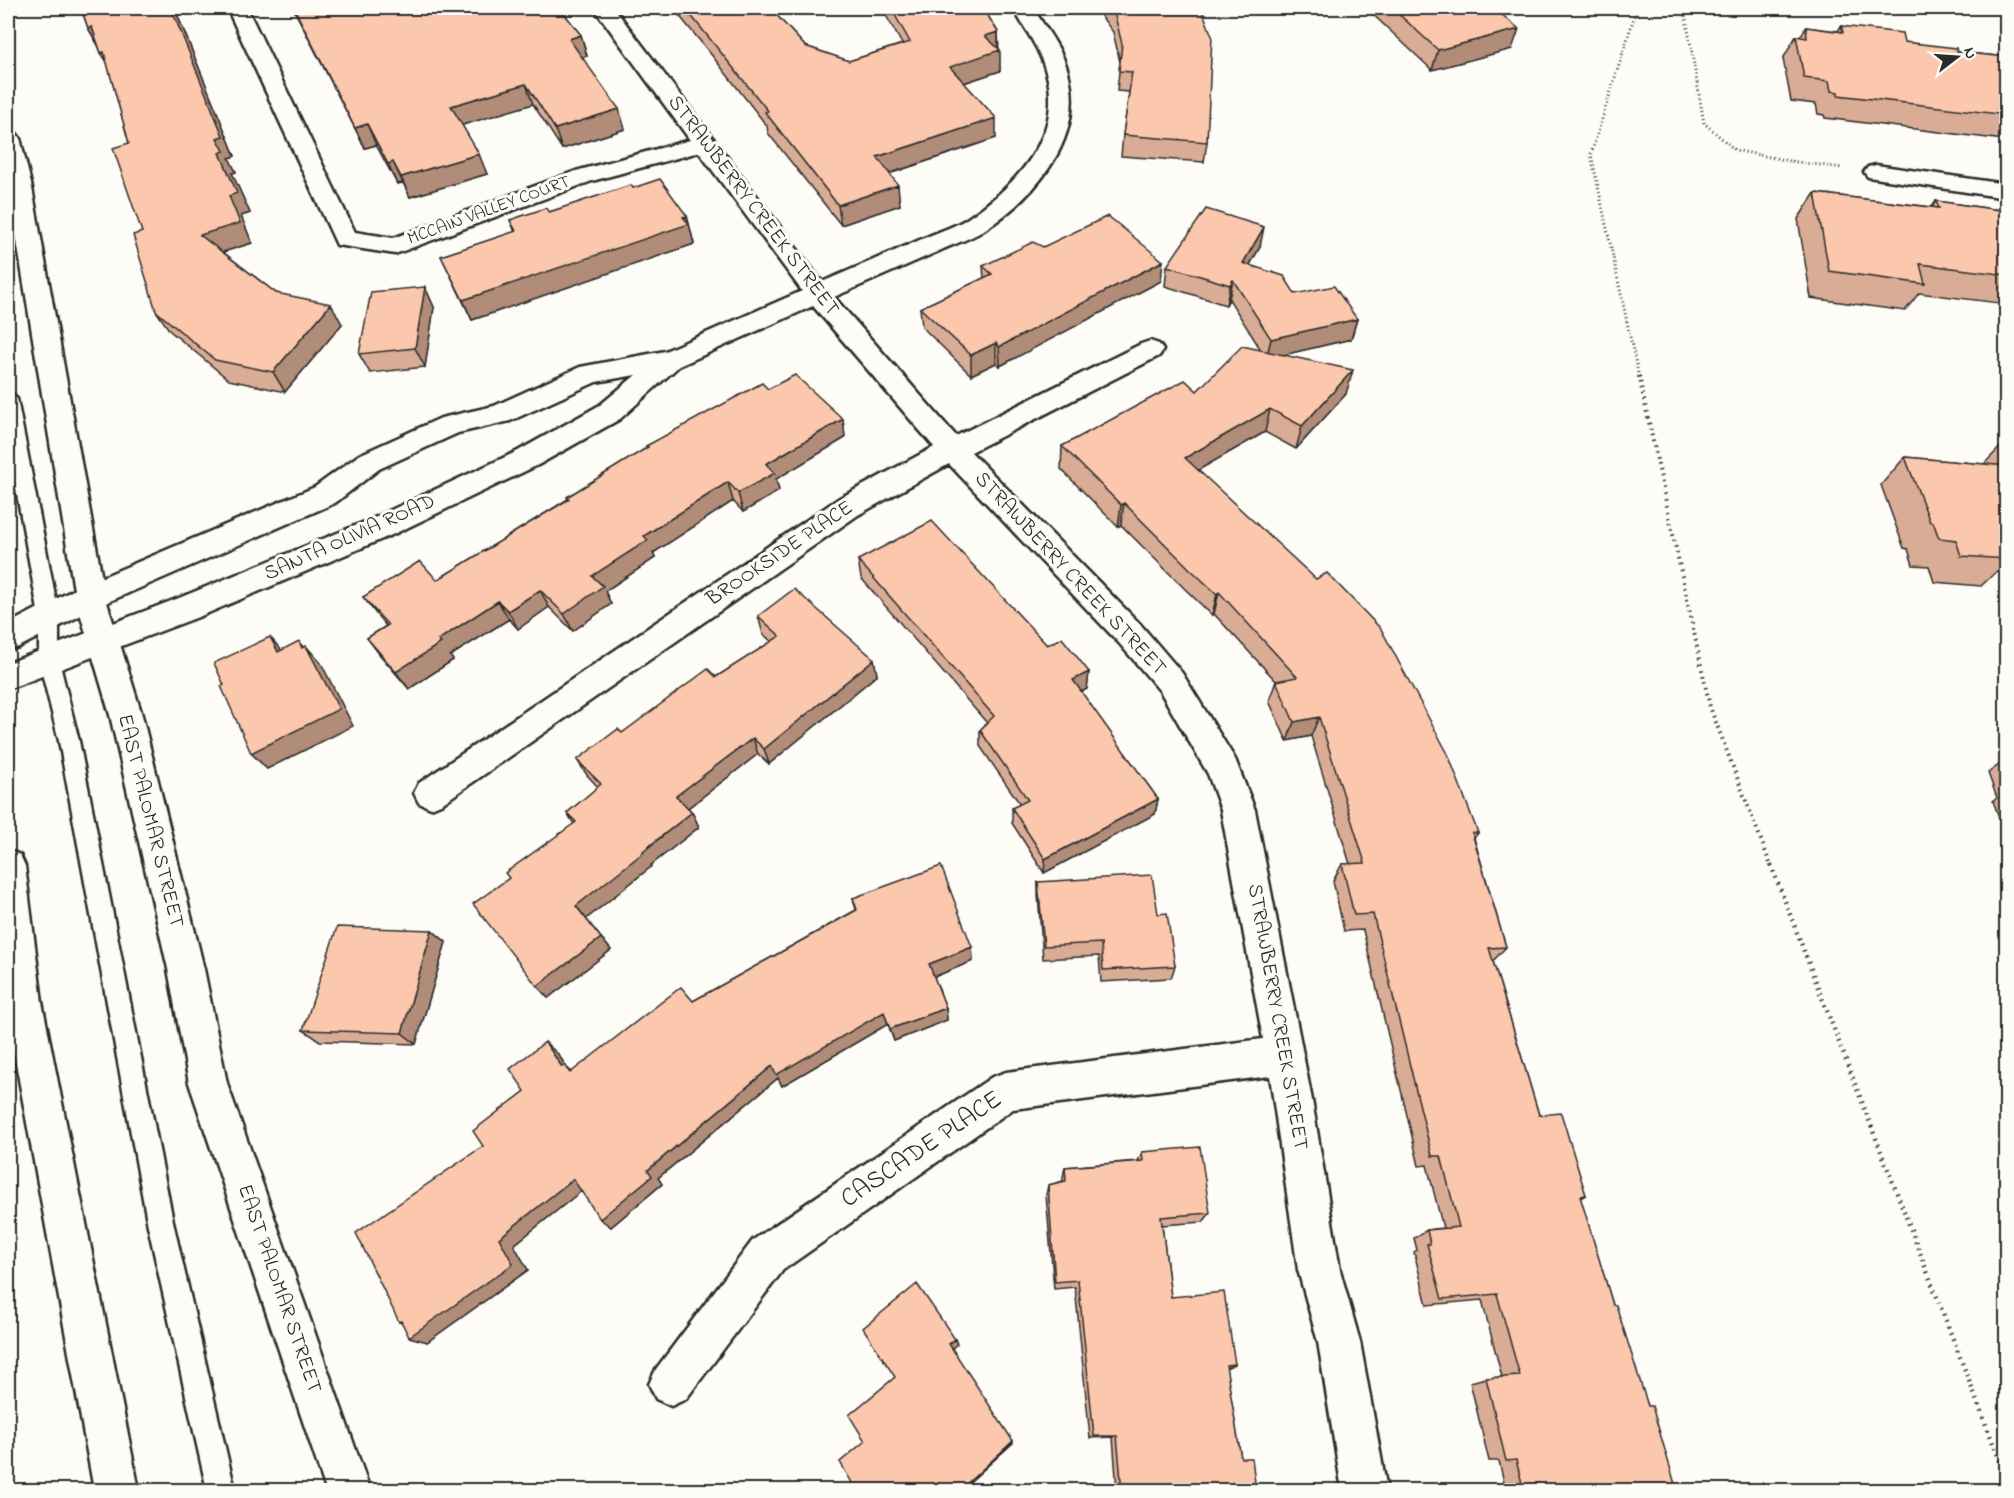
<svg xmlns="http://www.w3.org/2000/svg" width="2014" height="1498" viewBox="0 0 2014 1498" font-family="'Indie Flower',sans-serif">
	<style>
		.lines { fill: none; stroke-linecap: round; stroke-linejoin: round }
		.service-casing { stroke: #2b2b2b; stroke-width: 5 }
		.minor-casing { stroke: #2b2b2b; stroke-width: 5 }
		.secondary-casing { stroke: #2b2b2b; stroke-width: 5 }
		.path-far2 { stroke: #2b2b2b; stroke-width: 3; stroke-dasharray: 1 3; stroke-linecap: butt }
		.path-far1 { stroke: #2b2b2b; stroke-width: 4; stroke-dasharray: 1.5 4.5; stroke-linecap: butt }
		.path { stroke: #2b2b2b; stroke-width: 4.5; stroke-dasharray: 1.5 5; stroke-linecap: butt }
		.service { fill: #fdfcf7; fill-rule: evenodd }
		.minor { fill: #fdfcf7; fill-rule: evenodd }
		.secondary { fill: #fdfcf7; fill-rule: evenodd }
		.wall { fill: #d9ac95; stroke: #2b2b2b; stroke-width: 1.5 }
		.shaded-wall { fill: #b08c79; stroke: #2b2b2b; stroke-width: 1.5 }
		.building { fill: #fcc8ad; stroke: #2b2b2b; stroke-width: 1.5 }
		.labels { text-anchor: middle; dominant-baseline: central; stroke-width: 6; stroke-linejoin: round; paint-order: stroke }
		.far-street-label { font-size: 18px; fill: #2b2b2b; stroke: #fdfcf7 }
		.street-label { font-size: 21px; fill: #2b2b2b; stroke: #fdfcf7 }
		.near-street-label { font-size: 26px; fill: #2b2b2b; stroke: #fdfcf7 }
	</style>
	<rect width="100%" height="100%" fill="#fdfcf7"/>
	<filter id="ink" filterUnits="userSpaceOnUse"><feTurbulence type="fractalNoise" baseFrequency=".0167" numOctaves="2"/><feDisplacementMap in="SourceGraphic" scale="12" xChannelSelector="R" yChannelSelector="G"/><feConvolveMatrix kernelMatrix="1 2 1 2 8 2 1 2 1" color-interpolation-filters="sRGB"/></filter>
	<g filter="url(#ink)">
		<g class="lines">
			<defs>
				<path id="service" d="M8,393L14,395L17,399L59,616V661L79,741L174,1226L235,1490H207L148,1226L59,741L39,661V616L8,444Z"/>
				<path id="minor" d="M227,8H247L355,232L393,238L576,171L690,140L594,8H614L822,282C856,268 889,253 922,239C937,232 955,227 968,218C1015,186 1065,135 1046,72C1040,49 1025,29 1013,8H1033C1046,29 1064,51 1069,76C1084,140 1035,197 984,230C971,239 953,244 939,251C904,266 869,282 834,297L956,436L1141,344L1150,341L1159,344L1163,350L1159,356L971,452L1141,625L1182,673L1235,759L1255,810L1312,1100L1340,1270L1360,1342L1387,1490H1342L1318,1342L1298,1270L1270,1076L1013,1109L783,1270L686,1399L671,1406L656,1399L649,1384L656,1369L753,1240L992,1077L1006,1072L1263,1039L1221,810L1208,774L1160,691L1119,643L949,464L858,515L443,803L431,808L419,803L414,793L419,783L838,499L934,447L813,306L679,366L620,419L538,465L394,534L201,616L8,689V663L179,598L374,518L518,451L600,405L636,375L596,382L510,421L458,433L379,469L335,503L101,605L19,647L8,650V624L79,587L315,487L359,455L441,418L494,406L580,367L665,351L802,291L699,152L592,181L395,254L337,245Z
					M1876,165L2006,184V198L1868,177L1864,172L1868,167Z"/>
				<path id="secondary" d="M8,131L16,133L20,138L32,188L105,596L142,715L204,969L227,1083L370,1490H326L189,1083L168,969L110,715L75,596L8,186Z
					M8,850L20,855L25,866L42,1002L139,1490H94L8,1019Z"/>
			</defs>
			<use href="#service" class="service-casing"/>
			<use href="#minor" class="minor-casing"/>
			<use href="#secondary" class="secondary-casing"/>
			<path class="path-far2" d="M1637,8L1591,154L1639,378
				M1687,8L1685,12L1704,123L1735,150L1789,161L1843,168"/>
			<path class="path-far1" d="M1639,376L1710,707L1771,866"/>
			<path class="path" d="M1771,865L2006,1477"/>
			<use href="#service" class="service"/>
			<use href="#minor" class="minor"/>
			<use href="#secondary" class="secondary"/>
		</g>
		<path class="wall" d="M81,8H185L182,9L183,13L177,14L235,156L229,158L236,172L232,173L250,213L241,216L252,243L223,252L276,293L342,324L285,392L229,380L170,331L156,311L142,232L129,143L107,62L101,53L98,45L88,28Z
			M293,8H560L581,35L587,56L582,57L625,129L562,149L533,104L462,125L487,174L410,197L403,183L397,184L376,145L365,148Z
			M673,8H770L805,46L849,61L902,44L882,8H983L998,32L1000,71L964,83L996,138L889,174L900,205L841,225L768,133L767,126L714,58Z
			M1095,8H1200L1207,142L1204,162L1121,156L1123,135L1129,92L1117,91L1120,62L1113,32Z
			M1366,8H1494L1512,49L1432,70Z
			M1841,26L1904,42L1957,52L2007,57V146L2004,140L1825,118L1824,115L1818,114L1816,104L1791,101L1783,59L1796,36L1800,37L1806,27L1838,31Z
			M633,188L687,216L694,244L472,320L441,256L515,232L510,220L549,212Z
			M1815,193L1932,207L1936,201L2007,211V304L1919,293L1905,311L1811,298L1798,219Z
			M1043,247L1161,281L1000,366L996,363L971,375L922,327L920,308L984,278L983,266Z
			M1260,247L1250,265L1295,294L1357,319L1351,339L1282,355L1346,394L1296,449L1265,432L1198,470L1478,833L1474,838L1506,947L1493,961L1539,1115L1586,1195L1580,1198L1613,1305L1677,1491H1506L1499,1461H1489L1470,1382L1486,1378L1502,1377L1482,1300L1427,1305L1414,1252L1417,1250L1414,1238L1427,1230L1443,1228L1427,1165L1419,1166L1363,930L1344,931L1333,881L1342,864H1350L1311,736L1287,741L1269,701L1276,681L1214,614L1212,615L1186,590L1121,525L1118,527L1061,469L1062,446L1197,391L1261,350L1229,299L1226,305L1165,286L1167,266Z
			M425,287L434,307L425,367L370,373L359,354Z
			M768,389L843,419L845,438L776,479L779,491L743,512L733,501L653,553L655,558L605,591L611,604L573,631L549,607L518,629L509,619L450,656L453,660L409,689L380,655L367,638L386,626L376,614L363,597L437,580L568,499L567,497L647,448L646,446Z
			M2007,440V572L1997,571L1981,586L1934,582L1929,566L1913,565L1908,549L1904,548L1881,485L1905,457L1984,464Z
			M858,560L1047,645L1089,672L1087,689L1081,692L1158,799L1155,814L1044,873L1012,823V808L1020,804L980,746V730L987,723L861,578Z
			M758,616L874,659L877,675L769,764L758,754L688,808L692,812L699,827L651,865L652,866L586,919L611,950L548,998L537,986L509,878L574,824L567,813L598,787L587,775L577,760L716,677L772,642L763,634Z
			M2007,759V839L1993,801L1997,798L1988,773Z
			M1038,882L1158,914L1175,966L1171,978L1101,982L1099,956L1043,959L1038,895Z
			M853,898L972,947L973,961L934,977L946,1008L947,1020L894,1041L888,1024L782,1086L778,1078L658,1178L662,1184L611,1227L581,1191L514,1245L528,1270L427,1342L402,1323L399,1322L483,1146L525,1091L558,1054L567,1068L572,1072L693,1001L856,910Z
			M432,930L446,942L416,1044L320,1041L303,1030Z
			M1142,1152L1210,1213L1203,1222L1162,1225L1171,1297L1235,1364L1226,1368L1241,1458L1256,1491H1117L1113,1437L1090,1438L1075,1287L1054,1289L1046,1195L1048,1185L1063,1181V1177L1065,1167L1138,1161Z"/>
		<path class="shaded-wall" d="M171,8H185L182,9L183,13L177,14L235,156L229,158L236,172L232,173L250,213L241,216L252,243L213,255L200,235L229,196L220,153Z
			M92,27L100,48L88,28Z
			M1519,29L1512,49L1432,70L1438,50Z
			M998,32V51L1000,50V71L951,87L950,67L985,36Z
			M581,35L587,56L575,59L569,39Z
			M526,84L533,104L459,126L451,106Z
			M619,109L625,129L562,149L555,129Z
			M996,118V138L879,177L877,157Z
			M367,124L376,145L365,148L355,128Z
			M479,154L487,174L410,197L401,177Z
			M393,162L403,183L397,184L388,164Z
			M898,185L900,205L841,225L838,205Z
			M687,216L694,244L472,320L463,300Z
			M1264,227L1260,247L1239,283L1243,263Z
			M1163,261L1161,281L1000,366L999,347Z
			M1233,280L1229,299L1226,305L1230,285Z
			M425,287L434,307L425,367L415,348Z
			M331,304L342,324L285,392L273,372Z
			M1357,319L1351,339L1266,359L1271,339Z
			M996,343V363L971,375V355Z
			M1353,370L1346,394L1296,449L1302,426Z
			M1270,409L1265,432L1181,480L1185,458Z
			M843,419L845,438L776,479L779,491L743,512L738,493L766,464Z
			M728,482L733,501L653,553L655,558L605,591L611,604L573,631L564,614L592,576L644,536Z
			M1124,503L1121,525L1118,527L1121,505Z
			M540,590L549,607L518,629L508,611Z
			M1219,592L1214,614L1212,615L1217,594Z
			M498,601L509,619L450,656L453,660L409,689L396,672L438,640Z
			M270,637L285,654L278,652Z
			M299,641L311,655L306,646L321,663L353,726L267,769L251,753L302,648Z
			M874,659L877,675L769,764L764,749Z
			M1089,672L1087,689L1071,697L1073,680Z
			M1319,717L1311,736L1287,741L1294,722Z
			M753,738L758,754L684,811L676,796Z
			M1158,799L1155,814L1044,873L1045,859Z
			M692,812L699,827L651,865L652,866L586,919L576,906Z
			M432,930L446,942L416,1044L402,1033Z
			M601,938L611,950L548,998L537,986Z
			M972,947L973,961L931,978L929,964Z
			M946,1008L947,1020L894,1041L890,1029Z
			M884,1012L888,1024L782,1086L778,1078L658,1178L662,1184L611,1227L600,1219L648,1170L772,1066Z
			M545,1042L558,1054L567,1068L576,1076L582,1084L562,1067Z
			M573,1179L585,1188L514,1245L528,1270L427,1342L409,1337L499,1238Z
			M955,1339L957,1344L951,1349L949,1344Z
			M1013,1441V1443L960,1491H959Z"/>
		<path class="building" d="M81,8H171L223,136L217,138L224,151L220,153L237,193L229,196L240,223L200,235L276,293L331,304L273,372L215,360L156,311L133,235L142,232L113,148L129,143L104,52L101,53L92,27L88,28Z
			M294,8H560L581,35L569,39L619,109L555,129L526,84L451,106L479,154L401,177L393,162L388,164L367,124L355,128Z
			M685,8H770L805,46L849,61L910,42L891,8H983L998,32L985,36L1000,50L950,67L996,118L877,157L898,185L838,205L765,112L768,111Z
			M1111,8H1200L1202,10L1212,36L1207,142L1123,135L1132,72L1119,71L1122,44L1114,12Z
			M1392,8H1494L1519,29L1438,50Z
			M1841,26L1902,33L1904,42L1956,48L1957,52L2007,57V115L1838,95V92L1831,91L1829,81L1804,78L1796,36L1807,38L1806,27L1843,32Z
			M660,179L687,216L683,217L689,224L463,300L441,256L516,231L510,220L546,208L549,212L631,185L633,188Z
			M1815,193L1939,208L1936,201L2007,211V275L1920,264L1925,284L1829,271Z
			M1206,209L1264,227L1243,263L1284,276L1295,294L1334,286L1357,319L1271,339L1233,280L1230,285L1167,266Z
			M1108,216L1163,261L999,347L996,343L971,355L920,308L992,274L983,266L1033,242L1043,247Z
			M425,287L415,348L359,354L371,292Z
			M1242,346L1353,370L1302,426L1270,409L1185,458L1316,579L1327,573L1381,629L1448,754L1478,833H1472L1506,947L1489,948L1539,1115L1561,1113L1586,1195L1580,1196L1613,1305H1616L1648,1406H1652L1677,1491H1524L1516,1460L1506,1461L1486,1378L1520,1376L1497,1294L1442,1299L1427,1244H1430L1427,1230L1459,1227L1441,1156H1432L1373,914L1354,915L1342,864L1365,863L1319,717L1294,722L1276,681L1297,677L1219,592L1217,594L1190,569L1124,503L1121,505L1062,446L1185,380L1197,391Z
			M795,375L843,419L766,464L775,473L738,493L728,482L644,536L648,540L592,576L603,586L564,614L540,590L508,611L498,601L438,640L441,643L396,672L367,638L388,625L363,597L420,561L437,580L569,499L567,497L648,447L646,446L762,383L768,389Z
			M1905,457L2007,466V544L2003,543L2007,552V559L1961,556L1956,540L1939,538L1933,522H1930Z
			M932,521L1047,645L1062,638L1089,672L1073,680L1158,799L1045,859L1012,808L1028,800L980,730L994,716L858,560Z
			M794,589L874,659L764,749L753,738L676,796L692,812L643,851L644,852L576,906L601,938L537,986L473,904L509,878L505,873L576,822L567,813L601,784L577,760L618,729L622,733L708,669L716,677L780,636L758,616Z
			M270,637L278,652L299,641L302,648L306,646L339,709L251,753L221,686L224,685L214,663Z
			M941,866L972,947L929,964L946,1008L890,1029L884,1012L776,1075L772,1066L648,1170L652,1176L600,1219L573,1179L499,1238L513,1264L409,1337L401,1321L399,1322L356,1233L483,1146L473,1131L525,1091L510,1069L545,1042L562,1067L564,1065L570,1073L681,987L693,1001L857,910L853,898Z
			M1152,875L1158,914L1167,913L1175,966L1103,970L1101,943L1044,946L1038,882Z
			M337,927L432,930L402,1033L303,1030Z
			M1200,1147L1210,1213L1161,1217L1171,1297L1224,1292L1235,1364L1226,1365L1241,1458H1252L1256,1491H1122L1117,1436H1094L1078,1280L1055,1282L1048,1185L1066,1181L1065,1167L1143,1161L1142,1152Z
			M917,1284L955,1339L949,1344L1013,1441L959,1491H852L855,1488L840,1462L865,1441L849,1415L895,1377L863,1328Z"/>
	</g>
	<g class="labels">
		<g class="far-street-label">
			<text transform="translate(489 211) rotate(-20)">MCCAIN VALLEY COURT</text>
		</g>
		<g class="street-label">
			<text transform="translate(753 206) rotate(53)">STRAWBERRY CREEK STREET</text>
			<text transform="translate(350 538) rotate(-24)">SANTA OLIVIA ROAD</text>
			<text transform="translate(780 554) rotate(-34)">BROOKSIDE PLACE</text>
			<text transform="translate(1070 574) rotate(47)">STRAWBERRY CREEK STREET</text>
			<text transform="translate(150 821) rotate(76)">EAST PALOMAR STREET</text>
			<text transform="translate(1277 1017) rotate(80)">STRAWBERRY CREEK STREET</text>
			<text transform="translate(279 1289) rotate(71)">EAST PALOMAR STREET</text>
		</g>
		<g class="near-street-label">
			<text transform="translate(922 1150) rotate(-34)">CASCADE PLACE</text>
		</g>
	</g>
	<rect width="2014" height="1498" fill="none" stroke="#fdfcf7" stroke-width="30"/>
	<rect x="15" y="15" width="1984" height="1468" fill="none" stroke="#2b2b2b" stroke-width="2" filter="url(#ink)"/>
	<g transform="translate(1957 57) rotate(73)" stroke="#fdfcf7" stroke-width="4.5" paint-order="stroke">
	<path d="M0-4.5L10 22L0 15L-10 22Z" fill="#2b2b2b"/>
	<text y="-9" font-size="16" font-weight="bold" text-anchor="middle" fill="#2b2b2b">N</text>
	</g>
</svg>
